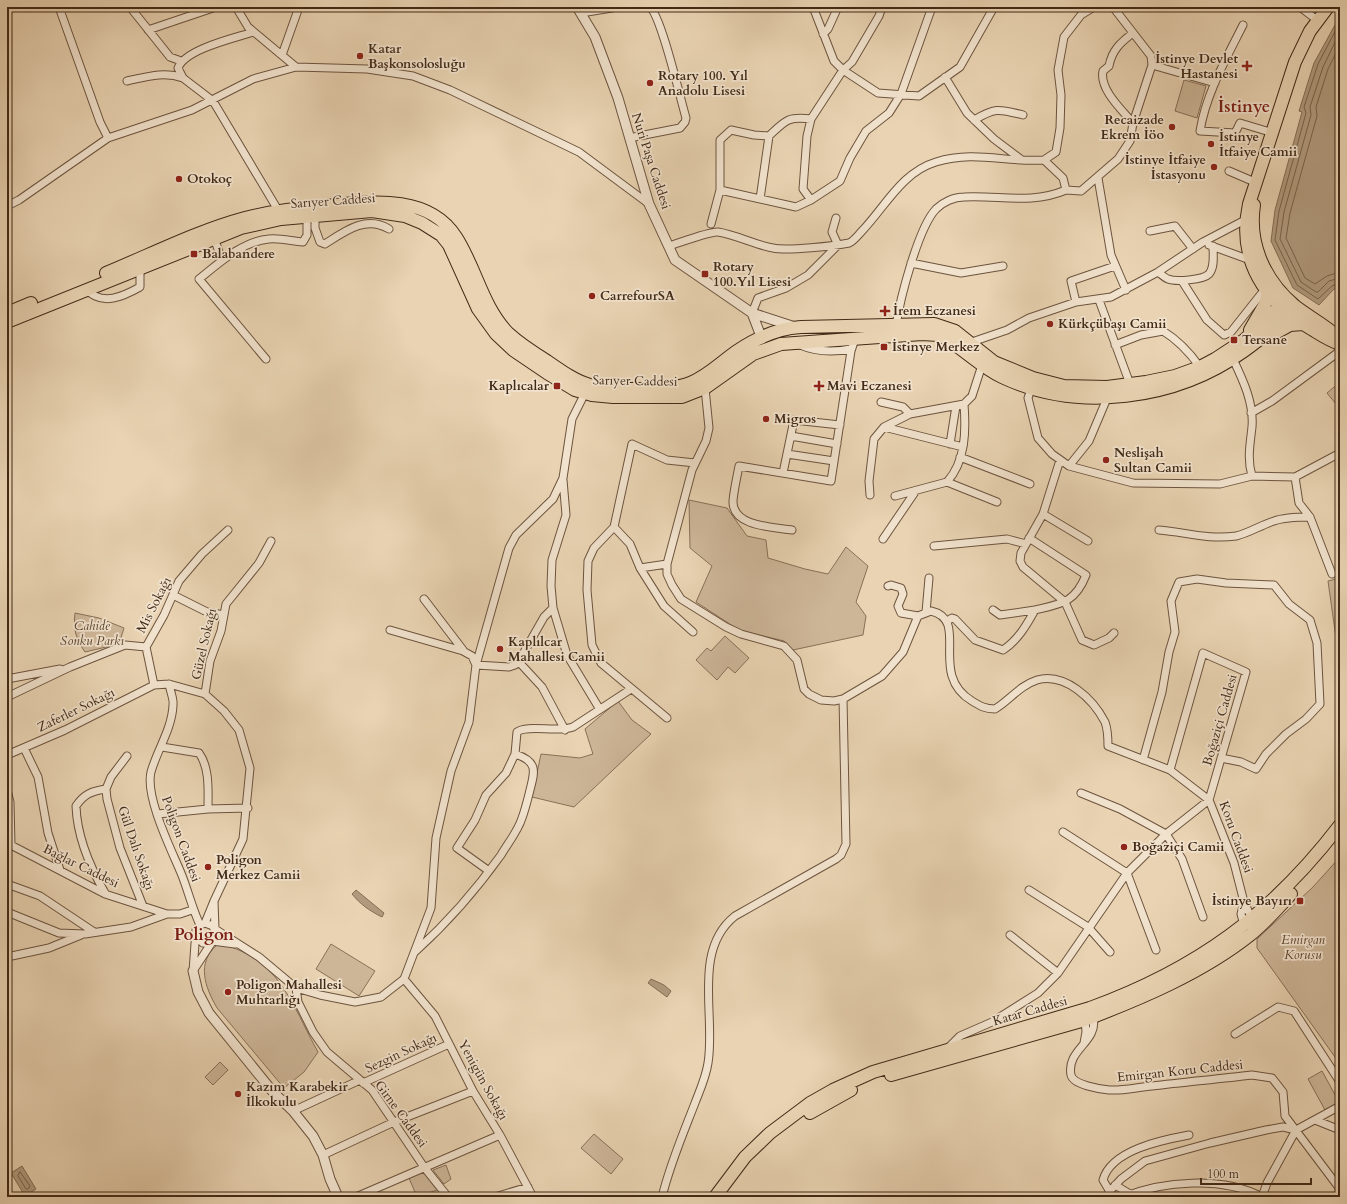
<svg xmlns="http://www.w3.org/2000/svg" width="1347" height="1204" viewBox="0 0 1347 1204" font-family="Cardo,serif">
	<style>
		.green { fill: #cdb698; stroke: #887058 }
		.water { fill: #b09a7d; stroke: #846d54 }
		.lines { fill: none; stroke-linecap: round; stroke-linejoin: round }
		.shore { stroke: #79624a; stroke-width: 1 }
		.minor-casing { stroke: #6c543e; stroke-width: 9 }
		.tertiary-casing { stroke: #6c543e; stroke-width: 11 }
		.primary-casing { stroke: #422a17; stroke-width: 14 }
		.minor { stroke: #f1e2cd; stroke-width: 7 }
		.tertiary { stroke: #f1e2cd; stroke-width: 9 }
		.primary { stroke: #e9d3b2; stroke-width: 12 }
		.poi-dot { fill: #8f2418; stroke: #f1e2cd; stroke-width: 1.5 }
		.labels { text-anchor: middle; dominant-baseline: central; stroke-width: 3.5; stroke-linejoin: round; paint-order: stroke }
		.poi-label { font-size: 13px; font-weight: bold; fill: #422a17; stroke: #f1e2cd; text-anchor: start }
		.street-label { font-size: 13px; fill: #422a17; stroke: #f1e2cd }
		.park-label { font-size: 13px; font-style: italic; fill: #5e4631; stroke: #f1e2cd }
		.district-label { font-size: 17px; font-weight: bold; fill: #7a1f14; stroke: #f1e2cd }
	</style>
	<rect width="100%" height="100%" fill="#e9d3b2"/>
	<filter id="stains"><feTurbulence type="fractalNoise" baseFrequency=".005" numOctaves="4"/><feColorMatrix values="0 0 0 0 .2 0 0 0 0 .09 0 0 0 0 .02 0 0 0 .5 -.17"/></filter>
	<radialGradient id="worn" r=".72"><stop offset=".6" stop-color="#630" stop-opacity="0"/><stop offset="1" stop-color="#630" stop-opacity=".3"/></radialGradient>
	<path class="green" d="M1184,80L1206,86L1197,118L1175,111Z
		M1340,382V409L1327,393Z
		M689,500L727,508L747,536L766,540L768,558L805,569L828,574L846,547L868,566L856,602L866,616L863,635L793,650L784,641L739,630L696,602L712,566L690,548Z
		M1340,578V638H1336L1328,581Z
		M75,613L99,618L124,628L119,644L85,652C76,639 73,630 75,613Z
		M725,636L749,658L735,673L728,667L717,680L696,660L707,648L711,651Z
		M618,701L632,720L651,734L574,807L532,797L541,754L580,758L593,754L585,729Z
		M1340,857V1064L1257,948V939L1313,887Z
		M331,944L375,971L359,996L316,969Z
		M217,945C226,944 234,948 243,952C284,971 297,1015 318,1052L304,1072L284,1088L217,1008C205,987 196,963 217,945Z
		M220,1062L228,1070L213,1085L205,1077Z
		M1322,1071L1339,1102L1325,1110L1308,1079Z
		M594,1134L623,1159L611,1174L581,1148Z
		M446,1165L451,1179L444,1184L433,1170Z
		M423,1172L437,1190L417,1197L409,1178Z"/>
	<path class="water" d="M1340,16V287L1334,289L1319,305L1293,288L1271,241L1275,210L1302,112L1299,111L1314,63Z
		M356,890L384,913L382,917C370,911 361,905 352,894Z
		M651,979L664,985L671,991L667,997L648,983Z
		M22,1166L36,1189L25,1196L11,1173Z"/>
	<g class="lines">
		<path class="shore" d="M1340,22L1318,64L1304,107L1306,113L1279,211L1275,240L1297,285L1318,299L1332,286L1340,283
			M1340,32L1323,67L1310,107L1311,115L1284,212L1280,239L1301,282L1316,292H1318L1329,281L1340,278
			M1340,45L1328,69L1316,107L1317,116L1290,213L1286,238L1305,278L1315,284L1327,276L1340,272
			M20,1172L30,1186L28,1189H26L18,1176Z"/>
		<defs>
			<path id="minor" d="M66,7L60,10L100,122L108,138
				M130,7L170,57L181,61
				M236,7L248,27L296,67L367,69L413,76L450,90L579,152L649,204
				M813,7L834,61L843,70L878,93L919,96L960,67L994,7
				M1300,7L1317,20
				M581,13L618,7
				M1243,25C1226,59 1206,94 1200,131L1235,133L1240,123L1273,133
				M148,30L216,7
				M253,32C235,38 185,49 178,68L183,78L213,101L278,210
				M823,34L828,29L838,7
				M282,55L299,7
				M1152,65L1215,83
				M945,77L967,113L994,139L1022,160
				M127,81C146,77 164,71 183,78
				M811,119C787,116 785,121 769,136L754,135L731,130L720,140V190L796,207L811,200L840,181L850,158L866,131L889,113L901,94L932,7
				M974,120C996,107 999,109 1023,115
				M1133,123C1122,110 1099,89 1103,71L1109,66C1112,50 1121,42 1133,33
				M629,138L680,128L685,122L686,118C680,98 662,18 650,7
				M1044,160L1056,152L1060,128L1061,95L1058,70L1064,37L1081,15L1094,7
				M1229,171L1257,183
				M1098,178L1111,255L1126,290
				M1066,190L1081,191L1118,159L1130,141L1133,123L1152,65L1151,56L1113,7
				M760,199L769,136
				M811,200L803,189L807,136L811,119L843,70L852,62L879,16L882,7
				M7,206L19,200L108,138L192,110L253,79L296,67
				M315,216V228L320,242L325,244C345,231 366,215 389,229
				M711,224L720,190
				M1150,231L1175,226L1193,249
				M214,238L222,260
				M1209,245L1250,260
				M669,246C679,243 710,231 718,232C737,235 755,245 773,248C787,251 835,246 849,243C854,241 858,235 862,231C885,207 902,172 936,162C975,150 1007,163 1044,160L1063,178L1066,190C1030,205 1000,195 964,197C954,197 943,202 936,209C918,228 900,299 896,326
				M911,263L961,273L1003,266
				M1158,272C1161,274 1165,278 1168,279C1176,282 1203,280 1209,274C1215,267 1213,255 1213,246
				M1182,281L1207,320L1224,335L1231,332L1265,289
				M86,289C102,307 124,296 140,287V268
				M1099,300L1130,384
				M1076,302L1071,281L1115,266
				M752,313L758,298L786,288L808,275L838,245L832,232L836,218
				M969,343L1007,330L1029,318L1076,302L1111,297L1158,272L1203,242L1245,220
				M800,345C816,352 835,352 851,349
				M1115,345L1141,335L1163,331C1178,340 1190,353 1200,367
				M266,359L199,279C219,263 243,241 269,239C281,238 291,241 303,242L307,235V217
				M1233,359C1243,380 1254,403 1252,427C1250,445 1247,459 1252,476
				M705,388L709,428L706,441L692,470L667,564V574L672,585L681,599L726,627L741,634L784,646L797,660L804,689L809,694L821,700L834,701L843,699L882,676L903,652L918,616L931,611C971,620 927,674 972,701C980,706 985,709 995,709C1010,700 1019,686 1037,680C1065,672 1093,699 1105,722C1108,730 1108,738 1108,746L1170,770L1209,800L1234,863L1244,902L1252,919
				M1031,389L1028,398L1038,438L1052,454L1069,466L1133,483L1220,484L1252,476L1295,477L1340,453
				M881,402L903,407L910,414
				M1251,413L1272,401L1340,351
				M884,427L963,447
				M791,436L837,444
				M950,444L956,406
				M787,454L834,461
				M960,457L1030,484
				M1060,460L1043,514L1021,553L1020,561L1023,567L1065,602L1082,640L1094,645L1109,638L1114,633
				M1069,466L1089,441L1108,396
				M783,473L794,420L840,425
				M1295,477L1299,503L1310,517L1332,574
				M563,480L566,515L552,560L551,586L553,608L567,655L599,708
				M947,482L997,502
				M870,495L869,481L874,439L884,427L910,414L964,404L972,396L982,365
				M895,496L947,482C966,461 966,430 964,404
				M1043,514L1088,541
				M614,527L594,548L588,561L587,590L592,645L601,663L667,718
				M792,530C774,527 732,527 733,501C734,489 737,477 739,466L831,481L851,351L855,339
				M1159,530C1185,532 1209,540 1236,536C1249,533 1261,525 1274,521C1285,517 1298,517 1310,517
				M883,539L915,492
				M934,546L1007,539L1026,544
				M667,564L640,568L630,544L614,527L632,444L667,460L695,463
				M640,568L664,606L693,632
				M888,586L891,585L901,588L903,594L898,606L901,613L918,616
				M173,595L207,612L224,615
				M424,599L463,650
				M993,610L1000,615L1035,610
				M926,612L929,578
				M947,621L952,618L955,619L975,640L1003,650C1018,640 1026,626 1035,610C1061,604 1075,603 1086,575L1029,538
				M390,630L463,651L472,656L476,665L509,667L515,665L523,654L544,617L553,608
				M518,661L542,687L565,730
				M7,679L60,669
				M169,684C170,691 174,699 173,705C172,729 157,750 151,772C145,797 171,849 181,873C188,890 192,908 200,925
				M154,685L146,647L164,615L179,581L202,554L228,530
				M205,694L210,661L221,631L226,604L259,563L271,541
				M7,697L70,667L125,645L146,647
				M162,747L199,753C210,768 208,791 208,809
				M24,748L38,777L48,833L60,870
				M7,755L65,730L154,685L169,684L205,694L224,711L239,730L250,768L243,839L214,901L205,923
				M127,756L111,777L106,789L107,799L120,848L143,906
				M1143,760L1162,692L1169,652L1175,632L1171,601L1179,582L1197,579L1226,583L1274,585L1289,604L1310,620L1317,643L1320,704L1306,719L1286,734L1266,754L1256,769L1241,762L1221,758
				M7,790L10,802L11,845
				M1081,793L1120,809L1166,834L1182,859L1203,917
				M158,814L208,809L248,808
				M1063,832L1127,873L1156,950
				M7,843L105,894L167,914H180L192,910
				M489,871L457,848L475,820L486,795L506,773L515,754
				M7,884L40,896L94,932
				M1029,890L1088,927L1110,952
				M105,893C90,867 77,837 76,806C84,794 92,791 106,789
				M214,901L215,929L259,957L296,988L320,995L355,1002L381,997L404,979L431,908L436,838L451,771L469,722L476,665L509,548L516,535L553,499L563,478L572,419L585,393
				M1244,902L1241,914L1244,925
				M7,912L59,933L85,934L131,927L167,914
				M205,923L213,926L216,936L193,971L196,930L200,925Z
				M1010,935L1058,973
				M196,937L203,943L212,941L235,944
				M416,951C448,922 476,890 501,855C508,843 518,831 522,818C525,810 527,802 529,794C534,773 540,762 515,754L517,732C527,724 558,733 573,727L631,689
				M7,957L49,948L81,935
				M404,979L435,1016L473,1091L500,1135L533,1197
				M296,988L298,1002L313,1032L327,1052L372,1090L424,1167L448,1197
				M1093,1017C1099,1042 1066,1049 1071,1075C1073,1085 1100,1089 1109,1090C1123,1091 1138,1087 1152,1086C1185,1082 1219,1079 1252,1075L1272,1078L1283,1092L1285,1116L1340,1189
				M1235,1034L1278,1007L1294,1011L1340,1082
				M1084,1043L1086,1032L1085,1020
				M946,1050L960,1036L992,1022L1038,993L1058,973L1127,873L1166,834L1209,800L1246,672L1203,653L1170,770
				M363,1083L449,1044
				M293,1111L360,1080
				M1315,1120L1340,1130
				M323,1155L394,1122L473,1091
				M1115,1185L1130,1194
				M1109,1192L1121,1179L1145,1161L1210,1143L1266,1130L1283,1127L1296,1130
				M356,1197L500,1135
				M495,1197L528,1187
				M662,1197C670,1164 683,1134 695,1103C700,1090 706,1077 708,1063C716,1016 692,950 735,916L836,859L841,855L846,844L843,699
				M1113,1197L1103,1180C1111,1150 1162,1140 1189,1135
				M1123,1197C1163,1181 1222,1176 1262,1197
				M1262,1197L1267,1183L1296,1130L1340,1106"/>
			<path id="tertiary" d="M577,7L595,37L618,98L649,204L675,260L752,313L795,327
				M752,313L762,339
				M193,971L198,992L209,1013L273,1092L293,1111L313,1136L323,1155L330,1179L338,1197"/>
			<path id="primary" d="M1328,7L1310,31L1295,62L1249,204C1237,260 1264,302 1313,330C1321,335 1330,341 1340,344
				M1254,205C1248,244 1265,281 1295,306C1309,317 1325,325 1338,337
				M106,273C152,254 197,231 245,218C272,211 298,208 325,206C369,202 428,193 456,237C476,268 482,306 508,333C520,344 534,353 547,361C560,370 575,381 590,385C610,390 672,391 690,383C708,376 721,362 737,351C755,339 779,328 801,327L934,324L955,331L994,362L1033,378L1064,386L1107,387L1146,382L1175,376L1200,367L1215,359L1244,340L1282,304L1289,301
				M7,313L31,303
				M7,322L241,228L281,219L372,211L405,216L422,223L441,235L449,245L478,309L496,334L513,350L547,373L575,390L592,395L613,397H682L705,388L753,354L781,344L922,334L938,335L945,338C965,350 981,367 1002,377C1078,413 1176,400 1244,351C1258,341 1288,319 1289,301
				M1250,330L1265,304L1268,293
				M1266,338L1290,325L1303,324
				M891,1075L1085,1020C1142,998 1202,973 1250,935C1265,923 1278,908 1291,894
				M810,1113L851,1090
				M715,1197L745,1157L770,1133L810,1103L833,1090L873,1072L1090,1008C1197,969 1271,915 1340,825"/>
		</defs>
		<use href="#minor" class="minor-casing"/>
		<use href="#tertiary" class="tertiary-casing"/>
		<use href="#primary" class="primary-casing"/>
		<use href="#minor" class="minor"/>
		<use href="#tertiary" class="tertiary"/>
		<use href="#primary" class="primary"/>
	</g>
	<g class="poi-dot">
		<circle cx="360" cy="56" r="4"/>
		<path d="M1245 60h4v4h4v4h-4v4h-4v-4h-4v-4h4z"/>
		<circle cx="650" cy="83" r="4"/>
		<circle cx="1172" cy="127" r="4"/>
		<circle cx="1211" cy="144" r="4"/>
		<circle cx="1214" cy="167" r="4"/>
		<circle cx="179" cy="179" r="4"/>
		<rect x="190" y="250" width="8" height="8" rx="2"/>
		<rect x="701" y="270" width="8" height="8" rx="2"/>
		<circle cx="592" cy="296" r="4"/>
		<path d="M883 305h4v4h4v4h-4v4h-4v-4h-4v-4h4z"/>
		<circle cx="1050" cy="324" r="4"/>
		<rect x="1230" y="336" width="8" height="8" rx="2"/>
		<rect x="880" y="343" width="8" height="8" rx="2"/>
		<rect x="553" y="382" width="8" height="8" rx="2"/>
		<path d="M817 380h4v4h4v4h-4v4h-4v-4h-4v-4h4z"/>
		<circle cx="766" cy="419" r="4"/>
		<circle cx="1106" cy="460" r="4"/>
		<circle cx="500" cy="649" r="4"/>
		<circle cx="1124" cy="847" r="4"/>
		<circle cx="208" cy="867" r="4"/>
		<rect x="1296" y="897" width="8" height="8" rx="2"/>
		<circle cx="228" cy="992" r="4"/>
		<circle cx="238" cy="1094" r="4"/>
	</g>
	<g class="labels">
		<g class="poi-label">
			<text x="368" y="49">Katar<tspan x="368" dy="15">Başkonsolosluğu</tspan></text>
			<text x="1238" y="59" text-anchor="end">İstinye Devlet<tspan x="1238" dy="15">Hastanesi</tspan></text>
			<text x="658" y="76">Rotary 100. Yıl<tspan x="658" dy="15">Anadolu Lisesi</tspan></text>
			<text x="1164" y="120" text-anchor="end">Recaizade<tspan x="1164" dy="15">Ekrem İöo</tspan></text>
			<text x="1219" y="137">İstinye<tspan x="1219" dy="15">İtfaiye Camii</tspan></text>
			<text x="1206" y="160" text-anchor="end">İstinye İtfaiye<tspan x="1206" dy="15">İstasyonu</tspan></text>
			<text x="187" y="179">Otokoç</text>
			<text x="202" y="254">Balabandere</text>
			<text x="713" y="267">Rotary<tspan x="713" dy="15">100.Yıl Lisesi</tspan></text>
			<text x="600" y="296">CarrefourSA</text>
			<text x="893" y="311">İrem Eczanesi</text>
			<text x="1058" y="324">Kürkçübaşı Camii</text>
			<text x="1242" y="340">Tersane</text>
			<text x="892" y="347">İstinye Merkez</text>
			<text x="549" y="386" text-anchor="end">Kaplıcalar</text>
			<text x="827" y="386">Mavi Eczanesi</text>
			<text x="774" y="419">Migros</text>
			<text x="1114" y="453">Neslişah<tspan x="1114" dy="15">Sultan Camii</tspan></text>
			<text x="508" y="642">Kaplılcar<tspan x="508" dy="15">Mahallesi Camii</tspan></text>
			<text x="1132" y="847">Boğaziçi Camii</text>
			<text x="216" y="860">Poligon<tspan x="216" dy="15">Merkez Camii</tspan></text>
			<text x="1292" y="901" text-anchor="end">İstinye Bayırı</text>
			<text x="236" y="985">Poligon Mahallesi<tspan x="236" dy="15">Muhtarlığı</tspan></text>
			<text x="246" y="1087">Kazım Karabekir<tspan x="246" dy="15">İlkokulu</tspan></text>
		</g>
		<g class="street-label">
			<text transform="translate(651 161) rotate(72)">Nuri Paşa Caddesi</text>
			<text transform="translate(333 201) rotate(-4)">Sarıyer Caddesi</text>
			<text transform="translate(635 381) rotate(1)">Sarıyer Caddesi</text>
			<text transform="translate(154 605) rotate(-63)">Mis Sokağı</text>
			<text transform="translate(204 644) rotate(-77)">Güzel Sokağı</text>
			<text transform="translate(76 710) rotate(-26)">Zaferler Sokağı</text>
			<text transform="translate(1220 720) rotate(-74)">Boğaziçi Caddesi</text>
			<text transform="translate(1236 837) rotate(70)">Koru Caddesi</text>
			<text transform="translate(181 839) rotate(70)">Poligon Caddesi</text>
			<text transform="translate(136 848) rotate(71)">Gül Dalı Sokağı</text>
			<text transform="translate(81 866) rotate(26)">Bağlar Caddesi</text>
			<text transform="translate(1030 1011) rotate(-16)">Katar Caddesi</text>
			<text transform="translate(401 1053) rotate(-25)">Sezgin Sokağı</text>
			<text transform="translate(1180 1071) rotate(-6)">Emirgan Koru Caddesi</text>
			<text transform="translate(483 1080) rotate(61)">Yenigün Sokağı</text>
			<text transform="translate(401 1114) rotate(54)">Girne Caddesi</text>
		</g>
		<g class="park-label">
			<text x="92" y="626">Cahide<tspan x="92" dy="15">Sonku Parkı</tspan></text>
			<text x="1303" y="940">Emirgan<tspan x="1303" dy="15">Korusu</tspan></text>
		</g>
		<g class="district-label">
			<text x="1244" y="106">İstinye</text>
			<text x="204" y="934">Poligon</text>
		</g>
	</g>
	<rect width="1347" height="1204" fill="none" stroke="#e9d3b2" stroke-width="24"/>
	<rect x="8" y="8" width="1331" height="1188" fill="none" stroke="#422a17" stroke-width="2"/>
	<rect x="12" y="12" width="1323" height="1180" fill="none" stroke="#422a17"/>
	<path d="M1201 1178v6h110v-6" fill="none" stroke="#422a17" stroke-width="2"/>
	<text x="1207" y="1178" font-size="12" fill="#422a17" stroke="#f1e2cd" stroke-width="3" paint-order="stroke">100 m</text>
	<rect width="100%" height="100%" filter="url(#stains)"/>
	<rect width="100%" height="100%" fill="url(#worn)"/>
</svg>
